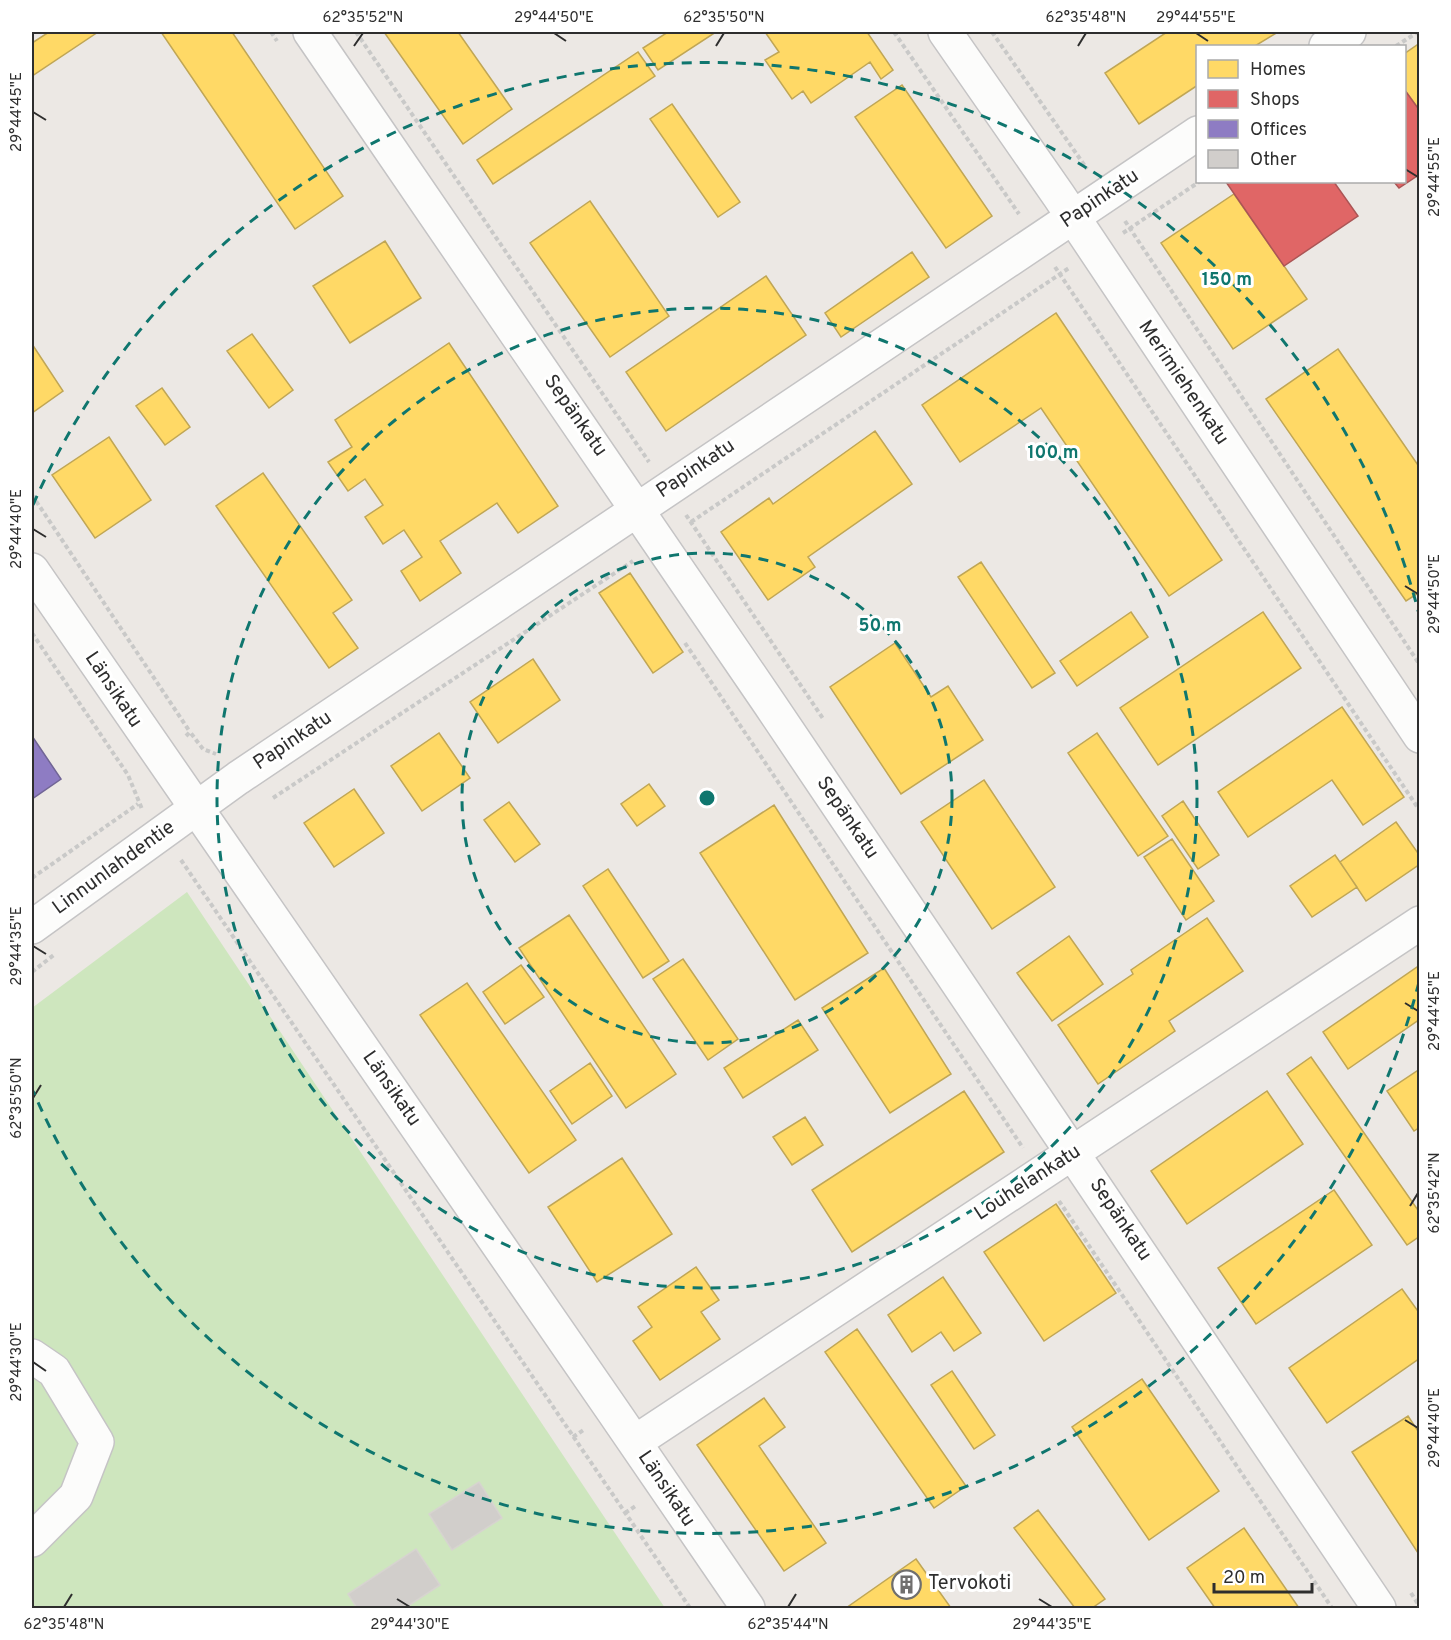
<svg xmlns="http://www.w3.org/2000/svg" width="1451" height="1640" viewBox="0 0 1451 1640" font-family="Overpass,sans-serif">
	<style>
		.green { fill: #cee6be }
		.homes { fill: #ffd966; stroke: #c0a655; stroke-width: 1.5 }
		.shops { fill: #e06666; stroke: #ab5555; stroke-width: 1.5 }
		.offices { fill: #8e7cc3; stroke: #716596; stroke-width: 1.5 }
		.building { fill: #d1cecb; stroke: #d7d4d0; stroke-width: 1.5 }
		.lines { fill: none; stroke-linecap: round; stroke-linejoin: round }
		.minor-casing { stroke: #c5c4c5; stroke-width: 36 }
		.path { stroke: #c9c9c8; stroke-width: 4; stroke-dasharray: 4.5 3; stroke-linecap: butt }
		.minor { stroke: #fcfcfb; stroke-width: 33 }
		.ticks { fill: none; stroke: #2e2e2e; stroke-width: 2 }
		.ring { fill: none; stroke: #0f766e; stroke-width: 3; stroke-dasharray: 10 8 }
		.labels { text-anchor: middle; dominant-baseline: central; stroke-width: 6; stroke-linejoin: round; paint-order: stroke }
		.street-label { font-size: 20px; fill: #2e2e2e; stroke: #fff }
		.poi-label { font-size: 20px; fill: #2e2e2e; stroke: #fff; text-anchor: start }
		.centre { fill: #0f766e; stroke: #fff; stroke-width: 3 }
		.ring-label { font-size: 18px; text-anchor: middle; font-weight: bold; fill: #0f766e; stroke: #fff; stroke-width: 6; stroke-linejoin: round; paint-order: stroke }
		.neatline { fill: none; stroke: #2e2e2e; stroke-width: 2 }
		.ticks-label { font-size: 15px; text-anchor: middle; fill: #2e2e2e }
	</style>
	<rect width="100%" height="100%" fill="#ece8e4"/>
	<path class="green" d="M187,892L665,1608H32V1008Z"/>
	<path class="homes" d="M49,32H98L32,76V43Z
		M161,32H232L343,196L295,229Z
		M384,32H458L512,109L463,144Z
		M668,32H716L658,70L643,48Z
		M765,32H867L893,70L881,79L870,62L811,103L803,91L792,99L765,60L779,52Z
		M1167,32H1278L1255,46H1198V85L1139,124L1105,73Z
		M1420,43V111L1404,89V54Z
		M638,52L655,76L493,184L477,160Z
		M902,85L992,216L946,248L855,117Z
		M672,104L740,202L718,217L650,119Z
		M1234,194L1307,299L1233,349L1161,243Z
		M590,201L669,316L610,357L530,243Z
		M385,241L421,298L350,343L313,286Z
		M912,252L929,277L841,337L825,313Z
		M766,276L806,335L666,431L626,372Z
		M1056,313L1222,560L1169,596L1041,408L960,462L922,405Z
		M252,334L293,390L269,408L227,351Z
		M449,343L558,506L518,533L497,503L440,541L461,573L420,601L401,571L422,557L404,530L383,544L365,517L383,505L365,479L348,491L328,462L352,447L335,420Z
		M32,344L63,391L32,413Z
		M1338,349L1420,468V592L1406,601L1266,399Z
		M162,388L190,427L165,445L136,406Z
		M875,431L912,484L808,557L815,567L768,600L721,532L769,498L773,504Z
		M109,437L151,500L95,538L52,475Z
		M263,473L352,600L333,613L358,648L329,668L216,506Z
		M981,562L1055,673L1032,688L958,577Z
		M630,573L683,652L653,673L599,593Z
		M1131,612L1148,637L1077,686L1060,661Z
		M1263,612L1301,668L1158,765L1120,708Z
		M895,643L931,697L948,686L983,740L901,794L830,687Z
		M533,659L560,700L498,743L470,702Z
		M1342,707L1404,797L1363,825L1332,780L1248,837L1218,792Z
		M439,733L470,778L422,811L391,766Z
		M1097,733L1168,836L1138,856L1068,753Z
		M984,780L1055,887L992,929L921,822Z
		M649,784L665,806L637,826L621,804Z
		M354,789L384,833L334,867L304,823Z
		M1183,801L1219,855L1198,869L1162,816Z
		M509,802L540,844L515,862L484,820Z
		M774,805L868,953L795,1000L700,853Z
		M1396,822L1420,856V864L1366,901L1340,862Z
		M1172,839L1214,901L1186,920L1144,857Z
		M1335,855L1357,887L1312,917L1290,886Z
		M608,869L669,961L643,978L583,886Z
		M569,915L676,1074L626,1108L519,948Z
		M1207,918L1243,971L1169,1021L1175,1031L1098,1084L1058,1025L1133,974L1131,970Z
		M1069,936L1103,984L1052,1021L1017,973Z
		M683,959L738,1039L708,1060L653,979Z
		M521,965L544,997L505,1024L483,992Z
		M1420,965V1019L1348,1069L1323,1032Z
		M884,968L951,1074L890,1113L822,1008Z
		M467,983L576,1140L529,1173L420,1015Z
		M798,1020L818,1050L743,1098L724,1068Z
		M1311,1057L1420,1213V1236L1407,1245L1287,1074Z
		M590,1063L612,1096L572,1124L550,1091Z
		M1420,1069V1127L1414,1131L1387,1091Z
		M964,1091L1004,1152L852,1252L812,1190Z
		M1267,1091L1303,1144L1187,1224L1151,1171Z
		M805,1117L823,1145L792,1165L773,1137Z
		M622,1158L672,1234L597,1282L548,1207Z
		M1334,1190L1372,1245L1256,1324L1218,1268Z
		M1056,1204L1116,1293L1044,1341L984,1252Z
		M696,1267L719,1300L701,1312L720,1339L660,1380L633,1341L652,1327L638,1307Z
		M943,1277L981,1333L954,1351L941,1332L912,1352L888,1315Z
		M1402,1289L1420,1314V1358L1327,1423L1289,1368Z
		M857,1329L966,1486L934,1508L825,1352Z
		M952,1371L995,1435L974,1449L931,1385Z
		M1142,1379L1219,1491L1149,1540L1072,1427Z
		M764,1398L785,1427L759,1446L826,1543L784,1571L697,1445Z
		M1408,1416L1420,1434V1556L1352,1452Z
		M1038,1510L1105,1599L1092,1608H1075L1014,1528Z
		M1244,1528L1299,1608H1215L1187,1568Z
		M916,1559L951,1608H846Z"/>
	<path class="shops" d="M1404,89L1420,111V174L1399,188L1394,182H1404Z
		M1226,182H1334L1358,216L1284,266Z"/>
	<path class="offices" d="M32,736L61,779L32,799Z"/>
	<path class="building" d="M479,1482L502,1518L452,1550L429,1514Z
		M416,1549L440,1585L405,1608H357L348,1594Z"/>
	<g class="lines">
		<defs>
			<path id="minor" d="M310,32C670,555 1026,1080 1379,1608
				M945,32L1059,196L1420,736
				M1326,46L1349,32
				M32,570L613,1411L748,1608
				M32,927L238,778L1198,133
				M32,1356L54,1371L97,1442L76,1496L32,1540
				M635,1442L1420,923"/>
		</defs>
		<use href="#minor" class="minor-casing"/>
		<path class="path" d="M32,32H33
			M271,32L277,41
			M356,32L649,462
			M894,32L1019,214
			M992,32L1087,169
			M1396,46L1418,32
			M1125,221L1420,665
			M1123,233L1199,182
			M1055,267L1420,811
			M32,495L190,732
			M686,515L824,720
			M691,522L1069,268
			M32,633L128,775L142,809
			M685,643L1023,1148
			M186,736L190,732L203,749L216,754
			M273,798L633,561
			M181,860L690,1608
			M32,878L138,804
			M32,972L55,954
			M1059,1201L1332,1608
			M573,1437L585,1429
			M625,1513L637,1505
			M1411,1593L1420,1607"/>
		<use href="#minor" class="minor"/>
	</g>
	<path class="ticks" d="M554,33L566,41M1196,33L1208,41M354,46L363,33M716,46L724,33M1078,46L1086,33M33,112L46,120M1405,169L1418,177M33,529L46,537M1405,586L1418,594M33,946L46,954M1405,1003L1418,1011M33,1098L41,1085M1410,1206L1418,1193M33,1362L46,1371M1405,1420L1418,1428M397,1599L410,1607M1039,1599L1052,1607M64,1607L72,1594M788,1607L796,1594"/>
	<g class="ring">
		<circle cx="707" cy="798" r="245"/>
		<circle cx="707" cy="798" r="490"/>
		<path d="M1419 982A735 735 0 0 1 33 1091M33 505A735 735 0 0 1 1419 614"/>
	</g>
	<defs>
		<symbol id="building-ring" viewBox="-11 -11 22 22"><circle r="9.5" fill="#fff" stroke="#706f6e" stroke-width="1.5"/><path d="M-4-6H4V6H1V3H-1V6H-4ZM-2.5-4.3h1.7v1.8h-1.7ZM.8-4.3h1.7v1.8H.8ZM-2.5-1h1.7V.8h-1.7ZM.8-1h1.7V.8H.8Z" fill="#706f6e"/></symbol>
	</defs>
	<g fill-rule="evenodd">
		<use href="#building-ring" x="890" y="1568" width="33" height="33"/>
	</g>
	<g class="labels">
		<g class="street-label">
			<text transform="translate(1100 199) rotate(-34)">Papinkatu</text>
			<text transform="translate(1183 383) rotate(56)">Merimiehenkatu</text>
			<text transform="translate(575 416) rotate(55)">Sepänkatu</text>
			<text transform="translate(696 469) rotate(-34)">Papinkatu</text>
			<text transform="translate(113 690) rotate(56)">Länsikatu</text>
			<text transform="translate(293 741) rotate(-34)">Papinkatu</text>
			<text transform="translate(847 818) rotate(56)">Sepänkatu</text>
			<text transform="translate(114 868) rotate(-36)">Linnunlahdentie</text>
			<text transform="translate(391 1089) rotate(55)">Länsikatu</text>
			<text transform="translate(1028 1183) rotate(-33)">Louhelankatu</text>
			<text transform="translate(1120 1220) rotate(56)">Sepänkatu</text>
			<text transform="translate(666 1489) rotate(56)">Länsikatu</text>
		</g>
		<g class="poi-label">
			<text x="928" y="1584">Tervokoti</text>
		</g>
	</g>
	<circle cx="707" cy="798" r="9" class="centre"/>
	<g class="ring-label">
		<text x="1227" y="285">150 m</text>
		<text x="1053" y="458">100 m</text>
		<text x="880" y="631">50 m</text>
	</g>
	<rect width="1451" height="1640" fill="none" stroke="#ffffff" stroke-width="66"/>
	<rect x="1196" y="45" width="210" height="138" fill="#ffffff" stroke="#ababab" stroke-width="1.5"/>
	<rect x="1208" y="60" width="30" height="18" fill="#ffd966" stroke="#ababab" stroke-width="1.5"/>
	<text x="1250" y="75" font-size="18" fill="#2e2e2e">Homes</text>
	<rect x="1208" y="90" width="30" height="18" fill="#e06666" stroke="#ababab" stroke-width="1.5"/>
	<text x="1250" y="105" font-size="18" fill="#2e2e2e">Shops</text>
	<rect x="1208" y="120" width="30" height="18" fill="#8e7cc3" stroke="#ababab" stroke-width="1.5"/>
	<text x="1250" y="135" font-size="18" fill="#2e2e2e">Offices</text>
	<rect x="1208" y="150" width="30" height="18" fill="#d1cecb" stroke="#ababab" stroke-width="1.5"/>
	<text x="1250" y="165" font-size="18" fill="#2e2e2e">Other</text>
	<path d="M1214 1583v9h98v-9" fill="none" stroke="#2e2e2e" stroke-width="3"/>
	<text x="1223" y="1583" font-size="18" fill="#2e2e2e" stroke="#ffffff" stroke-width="4.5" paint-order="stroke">20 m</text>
	<rect x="33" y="33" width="1385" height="1574" class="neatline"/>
	<g class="ticks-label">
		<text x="363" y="22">62°35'52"N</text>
		<text x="554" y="22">29°44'50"E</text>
		<text x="724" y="22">62°35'50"N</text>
		<text x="1086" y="22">62°35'48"N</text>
		<text x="1196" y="22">29°44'55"E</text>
		<text transform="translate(16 112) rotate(-90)" y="5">29°44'45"E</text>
		<text transform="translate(1434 177) rotate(-90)" y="5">29°44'55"E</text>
		<text transform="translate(16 529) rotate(-90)" y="5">29°44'40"E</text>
		<text transform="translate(1434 594) rotate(-90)" y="5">29°44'50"E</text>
		<text transform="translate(16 946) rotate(-90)" y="5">29°44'35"E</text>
		<text transform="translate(1434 1011) rotate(-90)" y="5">29°44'45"E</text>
		<text transform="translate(16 1098) rotate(-90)" y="5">62°35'50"N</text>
		<text transform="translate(1434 1193) rotate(-90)" y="5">62°35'42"N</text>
		<text transform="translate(16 1362) rotate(-90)" y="5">29°44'30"E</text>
		<text transform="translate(1434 1428) rotate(-90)" y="5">29°44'40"E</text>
		<text x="64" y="1629">62°35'48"N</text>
		<text x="410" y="1629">29°44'30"E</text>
		<text x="788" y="1629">62°35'44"N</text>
		<text x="1052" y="1629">29°44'35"E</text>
	</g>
</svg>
